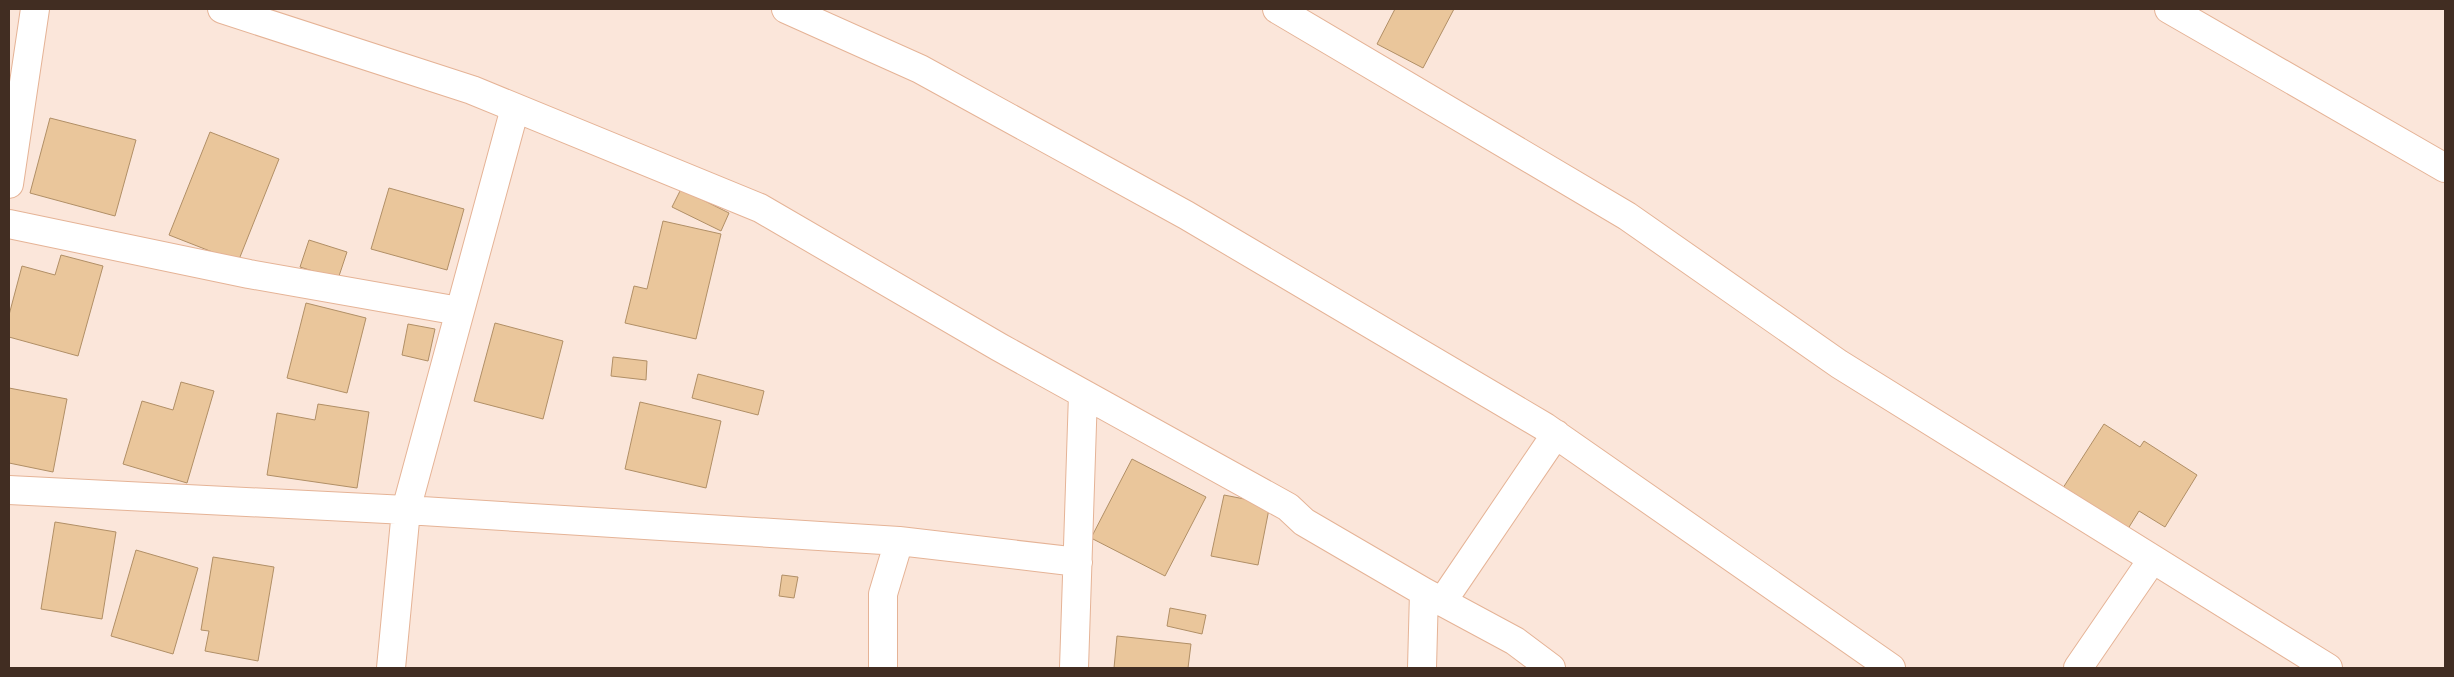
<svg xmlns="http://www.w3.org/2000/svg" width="2454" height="677" viewBox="0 0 2454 677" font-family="'Alegreya Sans',sans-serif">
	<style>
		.building { fill: #eac69b; stroke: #b18f66 }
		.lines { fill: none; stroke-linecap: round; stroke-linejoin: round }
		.minor-casing { stroke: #e5b396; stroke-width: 30 }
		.minor { stroke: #fff; stroke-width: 28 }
	</style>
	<rect width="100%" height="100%" fill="#fbe6da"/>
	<path class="building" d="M1395,9H1454L1423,68L1377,44Z
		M50,118L136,140L115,216L30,193Z
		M210,132L279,159L238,262L169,235Z
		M389,188L464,209L447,270L371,249Z
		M681,189L729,213L721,231L672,207Z
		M663,221L721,234L696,339L625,323L634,286L647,289Z
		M309,240L347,252L338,279L300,267Z
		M61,255L103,266L78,356L9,337V315L22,266L55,275Z
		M306,303L366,318L347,393L287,378Z
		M495,323L563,341L543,419L474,401Z
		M408,324L435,329L428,361L402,355Z
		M613,357L647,361L646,380L611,376Z
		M698,374L764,391L758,415L692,398Z
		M181,382L214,391L187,483L123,464L142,401L173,410Z
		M9,388L67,399L53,472L9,463Z
		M640,402L721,421L706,488L625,469Z
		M318,404L369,412L357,488L267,475L277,413L315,420Z
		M2104,424L2140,447L2144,441L2197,475L2165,527L2139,511L2126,532L2061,491Z
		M1132,459L1206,497L1165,576L1091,538Z
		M1224,495L1270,504L1258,565L1211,556Z
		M55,522L116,532L102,619L41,609Z
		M136,550L198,568L173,654L111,636Z
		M213,557L274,567L258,661L205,651L209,631L201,630Z
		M782,575L798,577L794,598L779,596Z
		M1170,608L1206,615L1202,634L1167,626Z
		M1117,636L1191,644L1188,668H1114Z"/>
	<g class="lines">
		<defs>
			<path id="minor" d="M222,9L472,90L760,208L999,347L1288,507L1304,522L1424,592L1515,641L1551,668
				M786,9L920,69L1186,215L1545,427L1891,668
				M1277,9L1627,216L1839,364L2328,668
				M2169,9L2445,168
				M9,184L35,9
				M9,224L249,274L459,311
				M9,490L406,510L899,541L1078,562
				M1442,602L1556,434
				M391,668L406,510L515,108
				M883,668V594L899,541
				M1074,668L1083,394
				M1422,668L1424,592
				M2078,668L2152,560"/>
		</defs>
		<use href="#minor" class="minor-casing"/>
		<use href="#minor" class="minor"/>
	</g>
	<rect width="2454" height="677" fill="none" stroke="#412d22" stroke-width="20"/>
</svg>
